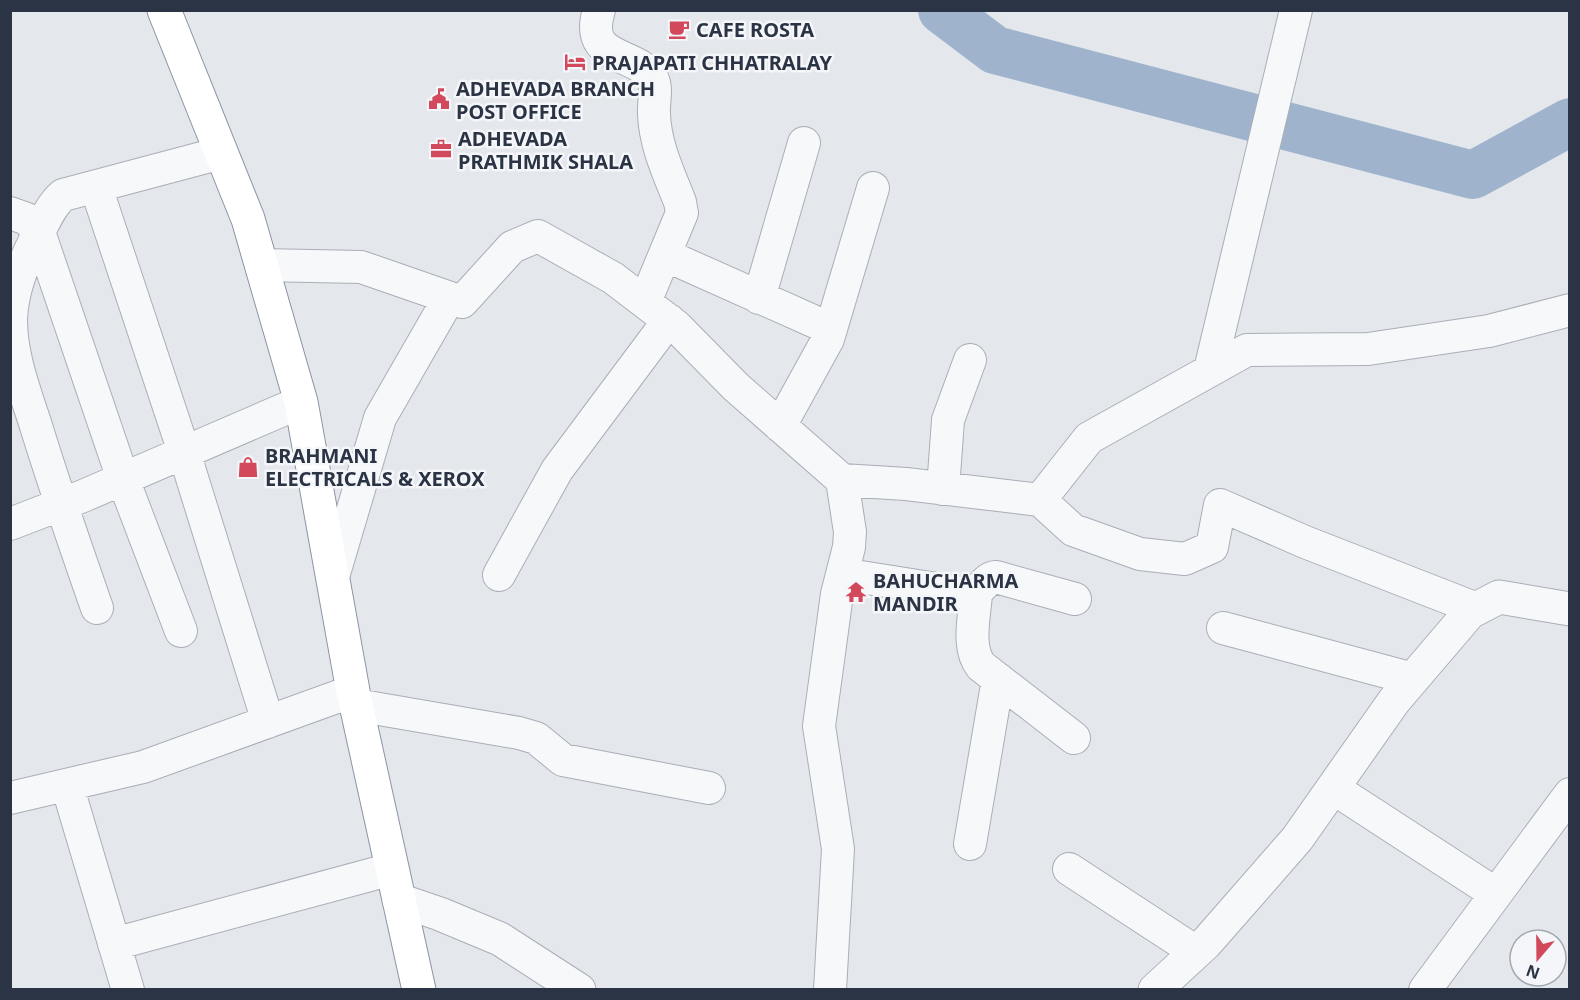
<svg xmlns="http://www.w3.org/2000/svg" width="1580" height="1000" viewBox="0 0 1580 1000" font-family="'Noto Sans',sans-serif">
	<style>
		.lines { fill: none; stroke-linecap: round; stroke-linejoin: round }
		.river { stroke: #9fb4cc; stroke-width: 48 }
		.minor-casing { stroke: #a9aeb7; stroke-width: 34 }
		.tertiary-casing { stroke: #a9aeb7; stroke-width: 35 }
		.trunk-casing { stroke: #8b94a3; stroke-width: 35 }
		.minor { stroke: #f7f8fa; stroke-width: 32 }
		.tertiary { stroke: #f7f8fa; stroke-width: 33 }
		.trunk { stroke: #fff; stroke-width: 33 }
		.labels { text-anchor: middle; dominant-baseline: central; stroke-width: 5; stroke-linejoin: round; paint-order: stroke }
		.poi-label { font-size: 20px; font-weight: bold; fill: #2b3445; stroke: #f4f6f9; text-anchor: start }
	</style>
	<rect width="100%" height="100%" fill="#e4e7ec"/>
	<g class="lines">
		<path class="river" d="M942,10L995,50L1473,175L1570,122"/>
		<defs>
			<path id="minor" d="M599,10C583,62 635,50 652,78C658,88 653,103 654,114C655,145 669,174 680,202L682,213L679,220L645,302
				M96,187L184,452L268,722
				M10,213L27,219L39,232L123,479L181,631
				M665,255L831,329
				M261,265L361,267L462,302L512,247L538,236L613,278L676,326L736,387L842,480L906,484L1040,500L1089,438L1247,350L1368,349L1489,331L1570,310
				M759,298L804,143
				M1210,370L1296,10
				M780,426L828,339L873,188
				M943,489L948,420L970,360
				M1040,500L1073,530L1140,554L1185,559L1212,547L1220,505L1305,542L1477,609
				M10,524L83,496L301,402
				M842,574L968,594C983,593 983,578 996,577L1075,599
				M499,575L557,470L669,320
				M333,577L380,418L449,298
				M976,593C975,615 966,647 981,666L1074,738
				M97,608C76,548 55,488 36,426C25,392 11,356 11,320C12,290 23,264 36,238C44,223 50,206 63,195L221,153
				M1223,628L1413,679
				M356,705L519,733L536,738L563,760L709,788
				M67,785L128,990
				M1333,788L1496,894
				M10,798L143,767L353,691
				M970,844L998,679
				M1069,869L1196,952
				M114,944L392,869
				M830,990L838,849L819,726L837,594L849,547L850,532L842,480
				M1425,990L1570,794"/>
			<path id="tertiary" d="M399,900L440,914L500,939L579,990
				M1155,990L1206,943L1297,839L1394,701L1470,612L1499,597L1570,609"/>
			<path id="trunk" d="M164,10L248,219L301,402L353,691L419,990"/>
		</defs>
		<use href="#minor" class="minor-casing"/>
		<use href="#tertiary" class="tertiary-casing"/>
		<use href="#trunk" class="trunk-casing"/>
		<use href="#minor" class="minor"/>
		<use href="#tertiary" class="tertiary"/>
		<use href="#trunk" class="trunk"/>
	</g>
	<defs>
		<symbol id="cafe-bare" viewBox="-9 -9 18 18"><path d="M-5.5-4.5H6V0H3Q3 3.5 0 3.5H-2.5Q-5.5 3.5-5.5 0ZM3-3.2v2h1.7v-2ZM-6 4.5H4V6H-6Z" fill="#d1495b" stroke="#f4f6f9" stroke-width="2.5" paint-order="stroke"/></symbol>
		<symbol id="hotel-bare" viewBox="-9 -9 18 18"><path d="M-6-4.5h1.5V1H6V5H4.5V3h-9V5H-6ZM-4 0a1.8 1.8 0 1 1 3.6 0ZM.5 0V-2.5h3Q6-2.5 6 0Z" fill="#d1495b" stroke="#f4f6f9" stroke-width="2.5" paint-order="stroke"/></symbol>
		<symbol id="civic-bare" viewBox="-9 -9 18 18"><path d="M-.6-6.5H3V-4.5H.6V-3L4-1V1h2V6H-6V1h2V-1L-.6-3ZM-1.2 2.5V6h2.4V2.5Z" fill="#d1495b" stroke="#f4f6f9" stroke-width="2.5" paint-order="stroke"/></symbol>
		<symbol id="office-bare" viewBox="-9 -9 18 18"><path d="M-6-3h4V-5.5h4V-3h4V5H-6ZM-1-4.5V-3h2v-1.5ZM-6 0V1H6V0Z" fill="#d1495b" stroke="#f4f6f9" stroke-width="2.5" paint-order="stroke"/></symbol>
		<symbol id="shop-bare" viewBox="-9 -9 18 18"><path d="M-5-2.5h2.3a2.7 3.5 0 0 1 5.4 0H5L5.5 6h-11ZM-1.5-2.5h3a1.5 2.3 0 0 0-3 0Z" fill="#d1495b" stroke="#f4f6f9" stroke-width="2.5" paint-order="stroke"/></symbol>
		<symbol id="temple-bare" viewBox="-9 -9 18 18"><path d="M0-6L5-2H3V0L6.5 2.5H4V6H1.5V3h-3V6H-4V2.5H-6.5L-3 0V-2H-5Z" fill="#d1495b" stroke="#f4f6f9" stroke-width="2.5" paint-order="stroke"/></symbol>
	</defs>
	<g fill-rule="evenodd">
		<use href="#cafe-bare" x="664" y="14" width="30" height="30"/>
		<use href="#hotel-bare" x="560" y="47" width="30" height="30"/>
		<use href="#civic-bare" x="424" y="84" width="30" height="30"/>
		<use href="#office-bare" x="426" y="134" width="30" height="30"/>
		<use href="#shop-bare" x="233" y="452" width="30" height="30"/>
		<use href="#temple-bare" x="841" y="577" width="30" height="30"/>
	</g>
	<g class="labels">
		<g class="poi-label">
			<text x="696" y="29">CAFE ROSTA</text>
			<text x="592" y="62">PRAJAPATI CHHATRALAY</text>
			<text x="456" y="88">ADHEVADA BRANCH<tspan x="456" dy="23">POST OFFICE</tspan></text>
			<text x="458" y="138">ADHEVADA<tspan x="458" dy="23">PRATHMIK SHALA</tspan></text>
			<text x="265" y="455">BRAHMANI<tspan x="265" dy="23">ELECTRICALS &amp; XEROX</tspan></text>
			<text x="873" y="580">BAHUCHARMA<tspan x="873" dy="23">MANDIR</tspan></text>
		</g>
	</g>
	<rect width="1580" height="1000" fill="none" stroke="#2b3445" stroke-width="24"/>
	<g transform="translate(1538 958) rotate(200)"><circle r="28" fill="#f4f6f9" stroke="#a4a8b1" stroke-width="1.5"/>
	<path d="M0-4.5L10 22L0 15L-10 22Z" fill="#d1495b"/>
	<text y="-9" font-size="16" font-weight="bold" text-anchor="middle" fill="#2b3445">N</text>
	</g>
</svg>
